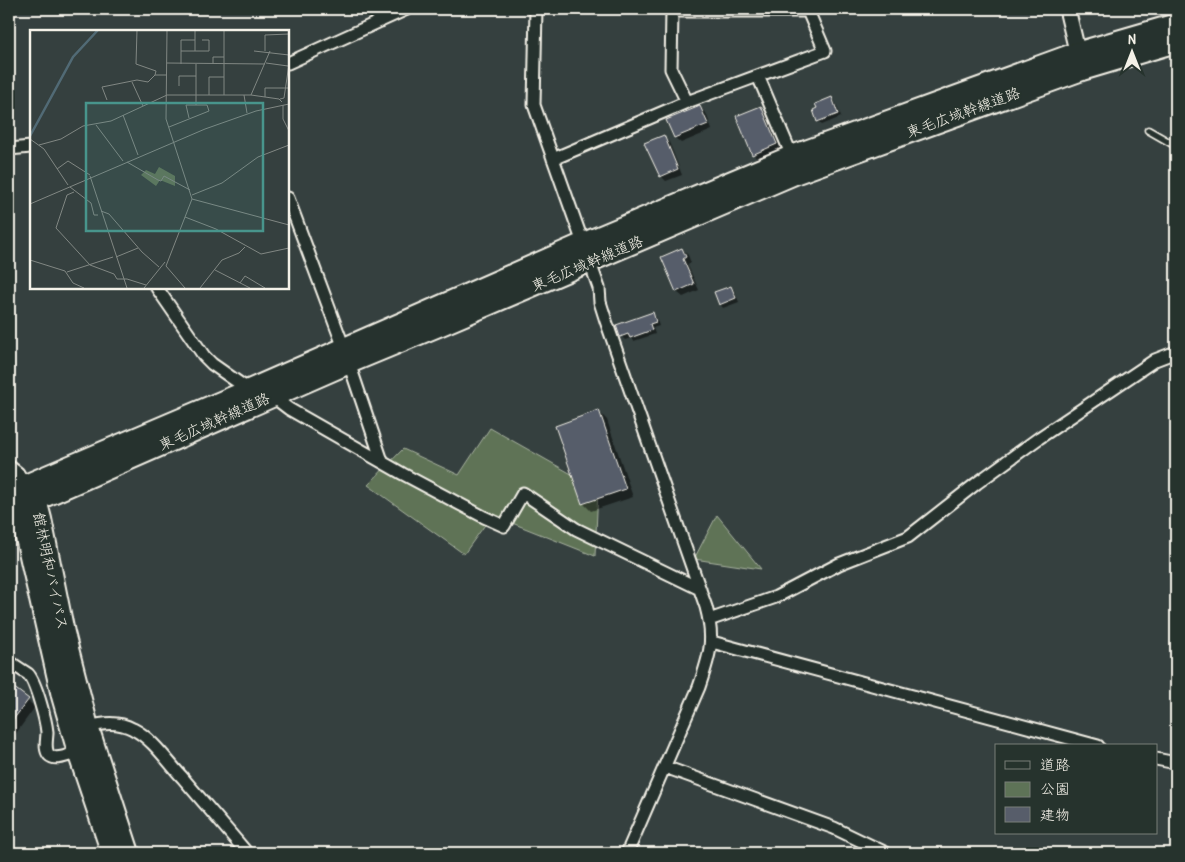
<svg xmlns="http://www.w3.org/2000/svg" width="1185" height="862" viewBox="0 0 1185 862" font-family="'Patrick Hand','Klee One',sans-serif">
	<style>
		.green { fill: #5e7357; stroke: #a9b2a0 }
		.shadow { fill: #0007 }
		.building { fill: #575d6a; stroke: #f4f1e8 }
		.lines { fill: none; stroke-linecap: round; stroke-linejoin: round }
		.lane-casing { stroke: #f4f1e8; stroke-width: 9 }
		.street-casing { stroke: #f4f1e8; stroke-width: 15 }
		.secondary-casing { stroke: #f4f1e8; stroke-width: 19 }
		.highway-casing { stroke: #f4f1e8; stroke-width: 24 }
		.lane { stroke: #26332d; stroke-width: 5.5 }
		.street { stroke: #26332d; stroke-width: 11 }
		.secondary { stroke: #26332d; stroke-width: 15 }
		.highway { stroke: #26332d; stroke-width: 20 }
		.labels { text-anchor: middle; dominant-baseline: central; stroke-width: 4; stroke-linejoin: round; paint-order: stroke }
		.street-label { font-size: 15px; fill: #f4f1e8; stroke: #26332d }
		.inset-river { fill: none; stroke: #516a75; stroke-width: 2.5 }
		.inset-road { fill: none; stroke: #818783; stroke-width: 1 }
		.view { fill: #48958c; fill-opacity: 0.15; stroke: #48958c; stroke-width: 2.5 }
		.inset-edge { fill: none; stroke: #f4f1e8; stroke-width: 2.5 }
	</style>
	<rect width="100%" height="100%" fill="#35403f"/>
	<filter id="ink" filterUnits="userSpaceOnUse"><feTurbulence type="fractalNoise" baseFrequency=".02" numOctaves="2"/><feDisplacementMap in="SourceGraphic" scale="10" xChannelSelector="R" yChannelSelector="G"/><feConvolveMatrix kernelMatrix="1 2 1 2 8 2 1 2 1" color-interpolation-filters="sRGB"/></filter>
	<g filter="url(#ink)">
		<path class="green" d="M490,428L598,489L595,556L492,515L464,554L368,485L403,449L459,475Z
			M717,515L761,569L694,559Z"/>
		<path class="shadow" d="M832,99L835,102L841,117L822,125L818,121Z
			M760,107L766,113L782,150L758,160L753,154Z
			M700,108L706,113L712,130L681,143L675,138Z
			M663,136L669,142L682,175L666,181L661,176Z
			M682,249L688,255L691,263L687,264L699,290L683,297L677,292L662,258Z
			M731,287L734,290L739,302L723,308L720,304Z
			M652,313L656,317L659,326L653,328L655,334L634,341L631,338L625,340L621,336Z
			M599,412L607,420L633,497L591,511L583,503Z
			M9,685L35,707L9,743Z"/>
		<path class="building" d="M832,97L838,114L817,122L813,110L817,108L815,104Z
			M700,106L708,124L674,138L666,120Z
			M761,106L777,144L752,155L736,116Z
			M664,135L678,169L660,177L644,143Z
			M682,248L686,257L683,259L694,284L676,292L661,257Z
			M731,286L736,298L719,305L714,292Z
			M653,312L656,322L650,324L652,330L630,338L628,334L620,337L616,325Z
			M599,410L626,489L582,504L555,426Z
			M9,684L29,699L9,725Z"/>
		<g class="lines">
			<defs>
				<path id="lane" d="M1148,130L1176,146"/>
				<path id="street" d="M375,9L381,21
					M536,9L534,105L599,288L600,302L606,321L706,607C715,640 710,655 699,687L627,853
					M288,63L407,9
					M758,76L792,156
					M9,149L31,147
					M553,159L687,102L825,51L808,11H672L671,69L687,102
					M288,198L344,348
					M157,288L204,356L212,364L249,390
					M349,363L382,461
					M272,396L289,409L403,474L484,517L504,526L523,493L576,529L700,589
					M9,466L18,473L25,485
					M709,620L776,597L839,564L908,537L977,483L1039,438L1155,360L1176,352
					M712,642L1098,746
					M9,661C15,666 22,670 28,674C36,682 46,721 47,732C47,740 44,749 49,755C56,762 70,754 78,752
					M88,727C103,723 118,721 133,729C153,739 167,761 182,777C204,803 226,828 247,853
					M1156,759L1176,763
					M665,767L834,828L886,853"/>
				<path id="secondary" d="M1067,9L1080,63"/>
				<path id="highway" d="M29,490L36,500L41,519L64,633L88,727L129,853
					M9,492L249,390L582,244L792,156L1076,53L1176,24
					M22,494L19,507L62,696L78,752L112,853
					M9,512L349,363L441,325L797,173L1082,70L1176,42"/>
			</defs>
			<use href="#lane" class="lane-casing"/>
			<use href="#street" class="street-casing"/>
			<use href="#secondary" class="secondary-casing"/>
			<use href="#highway" class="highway-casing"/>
			<use href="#lane" class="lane"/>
			<use href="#street" class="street"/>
			<use href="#secondary" class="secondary"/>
			<use href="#highway" class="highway"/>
		</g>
	</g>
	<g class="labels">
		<g class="street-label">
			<text transform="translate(963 112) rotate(-20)">東毛広域幹線道路</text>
			<text transform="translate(587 263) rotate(-23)">東毛広域幹線道路</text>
			<text transform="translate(214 421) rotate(-24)">東毛広域幹線道路</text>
			<text transform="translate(51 571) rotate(78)">館林明和バイパス</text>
		</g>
	</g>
	<g transform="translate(30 30)">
		<rect width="259" height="259" fill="#35403f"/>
		<path d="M129,137L145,146V156L130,150L126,156L111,145L116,140L125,144Z" fill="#5e7357"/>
		<path class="inset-river" d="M0,106L43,27L68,0"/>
		<path class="inset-road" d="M107,0L106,34L126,41L125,45H137M137,0L136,89L162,169L136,236L155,258M165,0V21M151,21H179V10H172M224,21L259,25M235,21V5L259,4M137,33L235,34M236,33L258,36M151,34V10H165M166,34V75M183,34V27H194M102,52L113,76M149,56V46H166M179,65V47H194M194,65V0M214,65L217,83M221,65L240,21M235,67V58H259M250,69L254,68L259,34M77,70L72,57L107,50L118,52L125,45M253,75V89L259,101M93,85L108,125M66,95L93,131M139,97L179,81L177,75H156L159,88M0,109L14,119L38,155M9,115L31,109L53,96L81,91L137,65H221L249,69L252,72M97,132L128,150L131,151L134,146L160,160M27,139L38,131L60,145M60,146L97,258M40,157L61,173L64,185H68M44,162L37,165L26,198L60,235L84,244L87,249H97L116,255M162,165L192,153L228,127L259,115M162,169L259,195M0,174L175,99L226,81L259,74M71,181L79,184L112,222L129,237M155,187L186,199L231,224L259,218M86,227L108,218M0,230L35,241L43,253L54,258M185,240L220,258M37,242L83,227M210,253L215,246L235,258M114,258L135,232M170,258L192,230L209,223L215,217"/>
		<path class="view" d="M56,73H233V201H56Z"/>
		<rect width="259" height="259" class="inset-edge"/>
	</g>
	<rect width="1185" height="862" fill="none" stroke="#26332d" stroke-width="30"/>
	<rect x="15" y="15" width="1155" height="832" fill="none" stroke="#f4f1e8" stroke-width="2" filter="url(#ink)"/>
	<rect x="995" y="744" width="162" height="90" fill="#26332d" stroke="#787f78"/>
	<rect x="1005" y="761" width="25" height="8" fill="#26332d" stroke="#787f78"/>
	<text x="1040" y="770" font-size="15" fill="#f4f1e8">道路</text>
	<rect x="1005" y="782" width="25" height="15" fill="#5e7357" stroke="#787f78"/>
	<text x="1040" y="794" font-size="15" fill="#f4f1e8">公園</text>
	<rect x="1005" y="807" width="25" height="15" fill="#575d6a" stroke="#787f78"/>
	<text x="1040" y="820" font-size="15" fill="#f4f1e8">建物</text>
	<g transform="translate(1132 52)" stroke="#26332d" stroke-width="4" paint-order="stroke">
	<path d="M0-4L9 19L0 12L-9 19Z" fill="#f4f1e8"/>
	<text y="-8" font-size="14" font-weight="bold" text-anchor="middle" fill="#f4f1e8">N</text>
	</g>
</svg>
